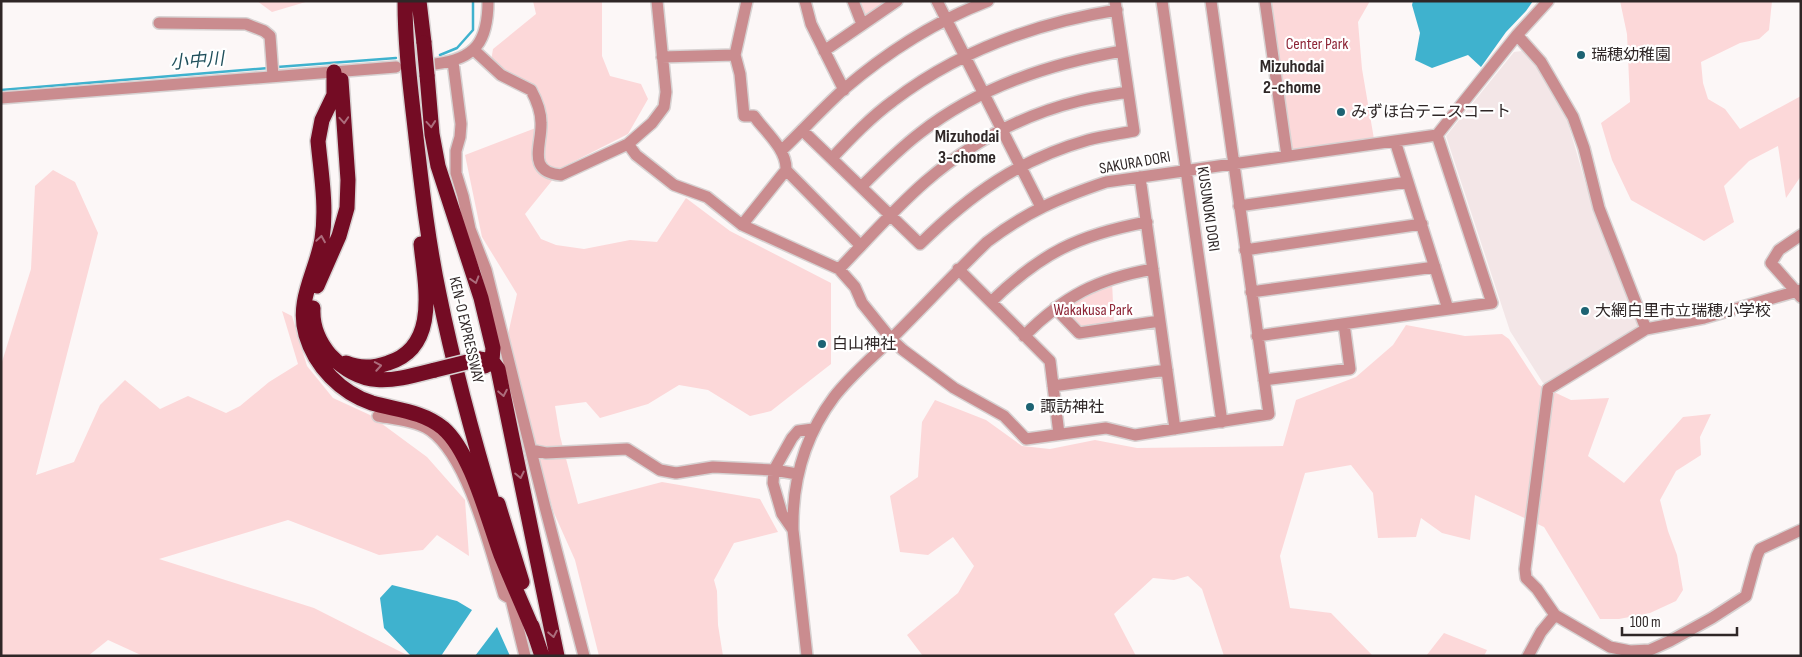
<svg xmlns="http://www.w3.org/2000/svg" width="1802" height="657" viewBox="0 0 1802 657" font-family="'Sofia Sans Condensed','Noto Sans JP',sans-serif">
	<style>
		.built { fill: #f3e6e7 }
		.green { fill: #fcd8d9 }
		.water { fill: #3fb2ce }
		.lines { fill: none; stroke-linecap: round; stroke-linejoin: round }
		.stream { stroke: #3fb2ce; stroke-width: 2.5 }
		.minor-casing { stroke: #d7d2d2; stroke-width: 14 }
		.highway-casing { stroke: #d7d2d2; stroke-width: 18 }
		.minor { stroke: #ca8c8f; stroke-width: 11 }
		.highway { stroke: #740c24; stroke-width: 15 }
		.highway-bridge-casing { stroke: #d7d2d2; stroke-width: 18; stroke-linecap: butt }
		.highway-bridge { stroke: #740c24; stroke-width: 15 }
		.oneway { stroke: #ac6d7c }
		.poi-dot { fill: #1d6373; stroke: #fff; stroke-width: 2 }
		.labels { text-anchor: middle; dominant-baseline: central; stroke-width: 4.5; stroke-linejoin: round; paint-order: stroke }
		.park-label { font-size: 16px; fill: #8e2637; stroke: #fff }
		.poi-label { font-size: 16px; fill: #2f2727; stroke: #fff; text-anchor: start }
		.street-label { font-size: 16px; fill: #2f2727; stroke: #fff }
		.water-label { font-size: 18px; font-style: italic; fill: #20505c; stroke: #fff }
		.neighbourhood-label { font-size: 18px; font-weight: bold; fill: #2f2727; stroke: #fff }
	</style>
	<rect width="100%" height="100%" fill="#fcf7f7"/>
	<path class="built" d="M1522,51L1537,65L1566,116L1586,185L1639,324L1640,329L1548,384L1543,383L1510,331L1446,136L1514,52Z"/>
	<path class="green" d="M257,1H309L272,12Z
		M533,1H602V56L610,76L641,84L648,99L628,134L563,167L525,214L541,239L556,245L584,249L630,240L657,242L686,198L730,231L831,283V364L771,411L750,416L708,390L679,385L648,404L600,418L586,402L555,406L560,436L578,504L662,482L760,499L778,532L734,543L714,580L717,591L718,625L723,656H599L575,560L554,513L505,348L517,294L482,237L465,155L541,126L539,90L490,67L493,49L536,14Z
		M858,1H888L864,16Z
		M1268,1H1370L1358,22L1362,69L1374,139L1289,150Z
		M1620,1H1772L1769,30L1759,39L1740,43L1701,62L1703,83L1708,99L1725,109L1740,129L1801,96V176L1786,198L1778,146L1749,161L1724,186L1734,222L1704,241L1631,200L1612,160L1601,123L1630,102L1627,34Z
		M53,170L75,182L98,233L36,475L74,462L100,405L125,380L160,409L188,396L226,413L240,406L269,382L298,364L282,311L292,316L307,366L333,398L370,415L427,457L465,500L469,556L437,535L423,550L379,555L288,520L159,559L314,608L409,656H143L108,640L88,656H1V365L31,269L35,186Z
		M1112,281L1114,325L1081,330L1060,309Z
		M1406,325L1465,336L1502,334L1509,339L1539,385L1571,400L1609,398L1588,456L1624,483L1683,417L1711,414L1700,437L1701,455L1676,471L1660,500L1668,531L1677,555L1683,590L1676,601L1650,613L1619,619H1600L1544,527L1475,495L1470,540L1442,533L1421,518L1416,537L1378,538L1373,493L1351,465L1305,473L1280,556L1290,608L1331,613L1373,656H1224L1202,589L1188,576L1174,580L1153,578L1114,614L1136,656H923L907,635L958,593L974,566L953,537L928,555L900,552L890,496L918,477L922,422L935,400L986,420L1022,446L1050,449L1095,440L1137,448L1283,446L1296,400L1356,377L1393,345Z
		M1444,633L1487,650L1484,656H1426Z"/>
	<path class="water" d="M1413,1H1533L1526,11L1506,32L1481,67L1468,55L1432,68L1415,60L1420,33L1412,5Z
		M392,585L457,601L472,610L441,656H411L384,628L380,598Z
		M497,627L510,656H475Z"/>
	<g class="lines">
		<path class="stream" d="M440,55L457,48L473,30V1
			M277,67L396,58
			M1,90L269,68"/>
		<defs>
			<path id="minor" d="M805,1L811,24L844,90
				M853,1L862,24
				M937,1L1041,207
				M1162,1L1222,422
				M1265,1L1287,156
				M159,23L246,24L264,31L270,36L273,76
				M1517,35L1541,62L1573,117L1584,148L1599,208L1646,329
				M474,50L501,75L531,90C537,101 541,111 541,123C542,145 526,172 561,175L628,144L652,123L664,107L666,92L657,1
				M824,51L897,1
				M662,57L735,55
				M453,62L461,124L460,137L456,151V173L463,196L470,229L486,270L545,507L584,656
				M435,64C476,59 488,41 488,1
				M1,98L396,67
				M802,130L920,244C971,194 1018,160 1088,140C1103,136 1119,134 1134,131L1115,1
				M1437,135L1517,35L1548,1
				M1395,141L1448,309
				M628,144L636,155L674,185L707,197L742,225L839,269L855,287L862,303L891,339L903,350L954,388L1004,416L1026,439L1106,428L1135,435L1269,414L1211,1
				M781,151C802,131 822,109 844,89C886,53 936,21 988,1
				M832,158C851,138 871,117 893,101C958,51 1037,23 1117,10
				M786,170L861,246
				M1140,177L1175,429
				M861,187C880,168 899,149 920,133C979,87 1049,64 1122,51
				M1239,206L1408,182
				M742,225L786,170C787,151 768,134 757,120L754,116H744L740,74L735,55L747,1
				M1801,235L1779,250L1771,263L1801,297
				M1245,250L1422,224
				M839,269C867,240 894,209 925,182C969,144 1022,115 1079,101C1095,97 1111,95 1127,92
				M958,269L1050,361L1059,434
				M1801,290L1704,318L1646,329L1548,389L1525,569L1526,578L1537,589L1555,615L1610,647L1630,651L1650,650L1670,641L1712,618L1746,596L1757,556L1760,549L1801,530
				M1251,292L1435,267
				M991,302C1041,253 1078,235 1147,222
				M1055,308L1079,333L1160,321
				M1024,336C1064,296 1097,279 1153,269
				M1257,336L1492,303L1437,135
				M1264,380L1350,369L1344,324
				M1053,386L1167,370
				M378,416C394,419 416,421 430,430C469,458 490,549 504,595L511,599L525,656
				M531,450L546,453L627,449L660,470L676,473L713,467L774,470L797,474
				M793,530L782,514L773,483L774,470L792,438L798,431L813,429
				M807,656L793,530C792,481 804,437 834,397C850,376 873,357 893,337C924,306 955,273 987,242C1026,212 1059,198 1106,182L1437,135
				M1528,656L1541,632L1555,615"/>
			<path id="highway" d="M405,1C405,47 411,92 416,137C422,189 428,242 439,294C454,368 474,441 496,514
				M419,1L424,43
				M334,72V95L322,120L318,141C321,173 327,207 322,239C316,273 296,300 306,335C315,366 341,393 372,403C396,410 422,411 443,428C471,452 488,520 501,555C512,582 524,608 535,635
				M427,75L432,134L438,166L481,298L493,348L492,361L485,366
				M317,286L339,236L347,208L348,180L341,80
				M313,308C312,326 319,342 330,355C364,390 392,381 435,370
				M479,359L492,361L498,369L557,656
				M346,363C360,369 374,368 388,363C440,347 425,284 421,244
				M498,504L522,582
				M532,626L542,656"/>
		</defs>
		<use href="#minor" class="minor-casing"/>
		<use href="#highway" class="highway-casing"/>
		<use href="#minor" class="minor"/>
		<use href="#highway" class="highway"/>
		<defs>
			<path id="highway-bridge" d="M424,43L427,75
				M435,370L479,359"/>
		</defs>
		<use href="#highway-bridge" class="highway-bridge-casing"/>
		<use href="#highway-bridge" class="highway-bridge"/>
	</g>
	<defs><path id="oneway-chevron" d="M-2-3.5L2.5 0L-2 3.5" fill="none" stroke-width="1.6" stroke-linecap="round" stroke-linejoin="round" transform="scale(1.25)"/></defs>
	<g class="oneway">
		<use href="#oneway-chevron" transform="translate(344 120) rotate(86)"/>
		<use href="#oneway-chevron" transform="translate(431 124) rotate(85)"/>
		<use href="#oneway-chevron" transform="translate(321 239) rotate(-81)"/>
		<use href="#oneway-chevron" transform="translate(475 280) rotate(73)"/>
		<use href="#oneway-chevron" transform="translate(378 366) rotate(-10)"/>
		<use href="#oneway-chevron" transform="translate(503 393) rotate(79)"/>
		<use href="#oneway-chevron" transform="translate(520 475) rotate(78)"/>
		<use href="#oneway-chevron" transform="translate(553 634) rotate(79)"/>
	</g>
	<g class="poi-dot">
		<circle cx="1581" cy="55" r="5"/>
		<circle cx="1341" cy="112" r="5"/>
		<circle cx="1585" cy="311" r="5"/>
		<circle cx="822" cy="344" r="5"/>
		<circle cx="1030" cy="407" r="5"/>
	</g>
	<g class="labels">
		<g class="park-label">
			<text x="1317" y="44">Center Park</text>
			<text x="1093" y="310">Wakakusa Park</text>
		</g>
		<g class="poi-label">
			<text x="1591" y="55">瑞穂幼稚園</text>
			<text x="1351" y="112">みずほ台テニスコート</text>
			<text x="1595" y="311">大網白里市立瑞穂小学校</text>
			<text x="832" y="344">白山神社</text>
			<text x="1040" y="407">諏訪神社</text>
		</g>
		<g class="street-label">
			<text transform="translate(1135 163) rotate(-10)">SAKURA DORI</text>
			<text transform="translate(1208 209) rotate(82)">KUSUNOKI DORI</text>
			<text transform="translate(466 330) rotate(77)">KEN-O EXPRESSWAY</text>
		</g>
		<g class="water-label">
			<text transform="translate(197 61) rotate(-5)">小中川</text>
		</g>
		<g class="neighbourhood-label">
			<text x="1292" y="66">Mizuhodai<tspan x="1292" dy="21">2-chome</tspan></text>
			<text x="967" y="136">Mizuhodai<tspan x="967" dy="21">3-chome</tspan></text>
		</g>
	</g>
	<rect width="1802" height="657" fill="none" stroke="#2f2727" stroke-width="5"/>
	<path d="M1622 627v8h115v-8" fill="none" stroke="#2f2727" stroke-width="2.5"/>
	<text x="1630" y="627" font-size="15" fill="#2f2727" stroke="#ffffff" stroke-width="4" paint-order="stroke">100 m</text>
</svg>
